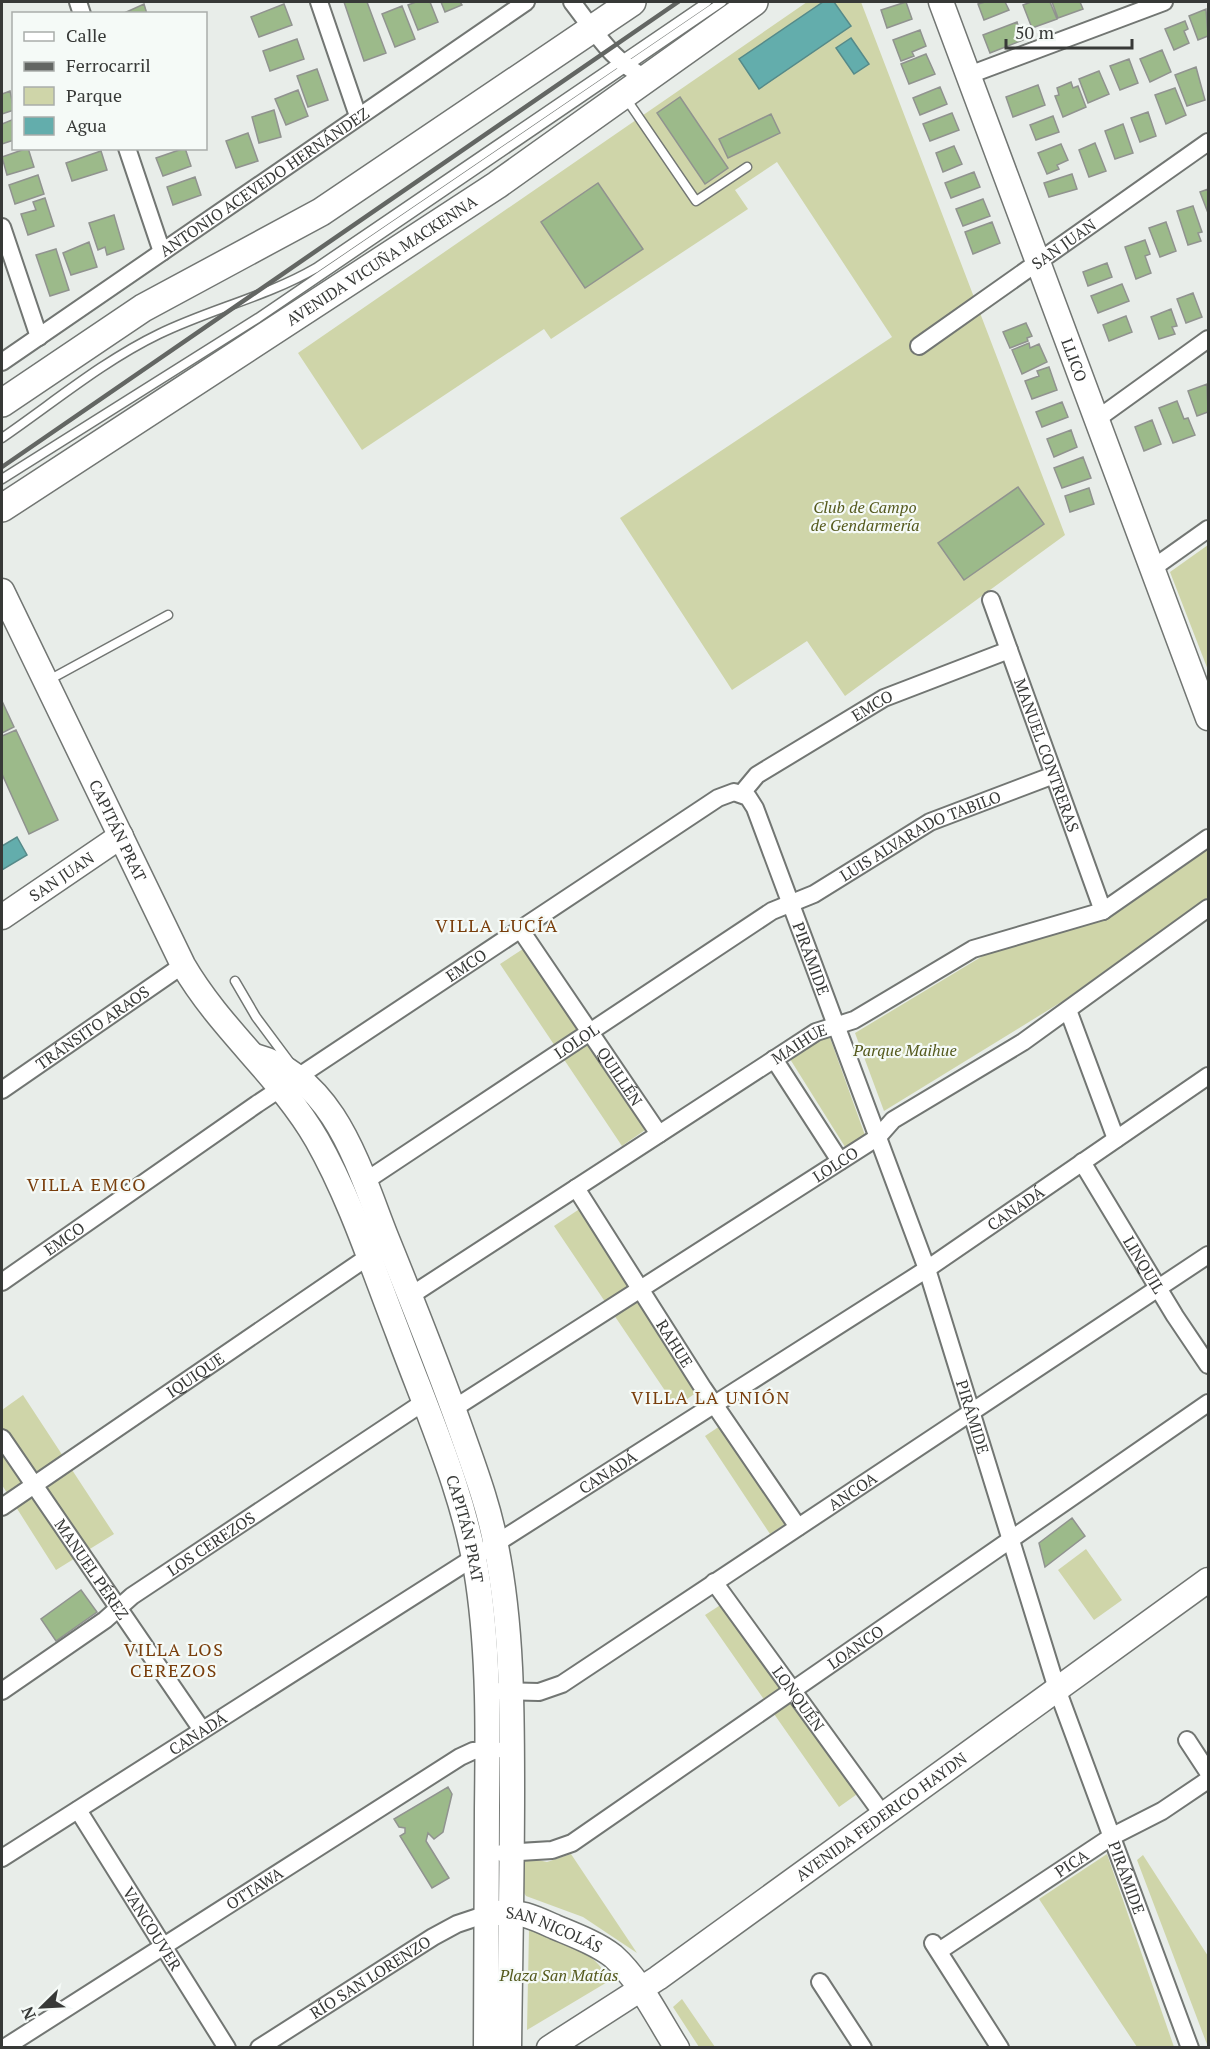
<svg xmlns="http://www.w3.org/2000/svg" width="1210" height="2049" viewBox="0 0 1210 2049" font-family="'PT Serif',serif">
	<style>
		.green { fill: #cfd5a9 }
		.water { fill: #63adac; stroke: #568a89; stroke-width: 1.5 }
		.building { fill: #9cba8a; stroke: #90938f; stroke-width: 1.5 }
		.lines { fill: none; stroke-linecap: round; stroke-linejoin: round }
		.lane-casing { stroke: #727673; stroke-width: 11 }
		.street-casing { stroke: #727673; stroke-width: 20 }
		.secondary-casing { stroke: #727673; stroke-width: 27 }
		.primary-casing { stroke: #727673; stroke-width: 30 }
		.lane { stroke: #fff; stroke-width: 8 }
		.street { stroke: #fff; stroke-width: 16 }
		.secondary { stroke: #fff; stroke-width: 24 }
		.primary { stroke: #fff; stroke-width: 27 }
		.rail { stroke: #636663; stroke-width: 4.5 }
		.labels { text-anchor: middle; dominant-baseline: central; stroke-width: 4.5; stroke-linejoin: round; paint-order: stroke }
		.street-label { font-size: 16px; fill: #373937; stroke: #f5faf7 }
		.park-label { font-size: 16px; font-style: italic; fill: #54591c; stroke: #f5faf7 }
		.neighbourhood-label { font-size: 18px; letter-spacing: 1.5px; fill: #793e0c; stroke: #f5faf7 }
	</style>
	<rect width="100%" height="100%" fill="#e8ede9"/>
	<path class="green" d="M807,2H861L1065,535L845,696L807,641L732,690L620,518L892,337L777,162L735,190L748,209L551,339L544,329L362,450L298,353Z
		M1208,545V670L1170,572Z
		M1208,842V897L1063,1001L884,1111L855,1033L986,954L1106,918Z
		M526,947L648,1128L622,1146L500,964Z
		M829,1035L866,1138L847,1150L790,1059Z
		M581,1208L697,1392L676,1407L554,1226Z
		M23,1395L114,1534L56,1570L2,1485V1410Z
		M723,1424L788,1522L770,1534L705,1436Z
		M1086,1549L1122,1600L1094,1620L1058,1570Z
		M722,1604L860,1792L839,1807L705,1615Z
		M571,1854L637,1953L583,1917L526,1896L518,1883L521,1865L528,1858L547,1862Z
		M1107,1854L1174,2047H1137L1039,1899Z
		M1143,1855L1208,1956V2047L1137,1860Z
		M529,1930C560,1941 595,1948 609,1981L527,2030Z
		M682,1999L715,2047H699L673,2007Z"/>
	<path class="water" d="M823,2H834L851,26L759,89L739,59Z
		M851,38L869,64L854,74L836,48Z
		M17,837L27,855L2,870V846Z"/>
	<path class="building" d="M344,2H367L386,53L364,61Z
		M416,2H430L438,22L418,30L408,5Z
		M441,2H460L462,5L445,12Z
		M906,2L912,19L887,28L881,10Z
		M985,2H1005L1009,10L984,20L978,4Z
		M1031,2H1050L1057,19L1032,28L1023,5Z
		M1052,2H1080L1083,9L1058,18Z
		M144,4L147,14H122Z
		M284,4L292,25L259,37L251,17Z
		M402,6L415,39L395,47L382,14Z
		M1206,9L1208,36L1198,40L1189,16Z
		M1185,21L1188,29L1184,31L1189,43L1174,50L1165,29Z
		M1017,22L1023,40L990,53L983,35Z
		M920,30L926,46L912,52L914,56L901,61L893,40Z
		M297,39L304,59L270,71L263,51Z
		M1162,50L1171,72L1150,82L1140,59Z
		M926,54L935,74L909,84L901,64Z
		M1129,59L1138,83L1120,90L1110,66Z
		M1196,67L1205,100L1187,106L1175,75Z
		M317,69L328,100L308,107L297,76Z
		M1099,71L1109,94L1088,103L1079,79Z
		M1071,82L1073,88L1078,86L1086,107L1063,117L1055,96L1059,95L1057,88Z
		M1038,85L1045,105L1013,117L1006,97Z
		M940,87L947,104L920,115L913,98Z
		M1175,88L1186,115L1166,124L1155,95Z
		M298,90L308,116L286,125L275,99Z
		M10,91L14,110L2,114V94Z
		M680,97L728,168L705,184L657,113Z
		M274,110L281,137L259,143L252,117Z
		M1148,112L1156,136L1140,142L1131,118Z
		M952,113L959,130L930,141L923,124Z
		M771,114L780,133L728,158L719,139Z
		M1053,116L1059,132L1036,140L1030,125Z
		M14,119V140L2,144V124Z
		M1123,124L1133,153L1115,159L1105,131Z
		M248,133L258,161L236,168L226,141Z
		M1095,143L1106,171L1089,177L1079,150Z
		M1061,144L1068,160L1057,165L1059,169L1047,174L1038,153Z
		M954,146L962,164L943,172L936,153Z
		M28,148L34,167L7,175L2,157Z
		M185,148L191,166L163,176L156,158Z
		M101,151L107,170L72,181L66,163Z
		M974,172L980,187L951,198L945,183Z
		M1072,174L1077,189L1049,197L1044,183Z
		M38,175L44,194L15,204L9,185Z
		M195,177L201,195L173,205L167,187Z
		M598,183L643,249L585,288L541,222Z
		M1208,189V213L1200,192Z
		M45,198L54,226L28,235L21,214L36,210L33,202Z
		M983,199L990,216L963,226L956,209Z
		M1193,206L1202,232L1198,233L1201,241L1188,245L1177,211Z
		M114,215L124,249L107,255L105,247L98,250L89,223Z
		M992,222L1000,243L973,254L965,232Z
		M1166,222L1176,251L1160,257L1149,228Z
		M1145,240L1150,254L1145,256L1151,273L1136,279L1125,247Z
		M89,242L97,267L71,275L63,253Z
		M56,249L69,290L50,296L36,255Z
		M1107,263L1112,277L1088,286L1083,272Z
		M1122,284L1129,301L1098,313L1091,296Z
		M1193,293L1202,317L1186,323L1177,299Z
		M1171,309L1177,326L1172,327L1175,334L1159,339L1151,317Z
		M1126,316L1132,332L1109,341L1103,325Z
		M1026,323L1032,336L1027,338L1028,341L1010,348L1003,332Z
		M1029,343L1030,348L1039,344L1047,362L1022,374L1012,350Z
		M1049,367L1057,390L1032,399L1025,381L1039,376L1037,371Z
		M1207,384L1208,412L1197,416L1188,391Z
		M1177,401L1184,419L1188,418L1195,435L1173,443L1159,408Z
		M1062,402L1068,417L1042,427L1036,412Z
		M1152,420L1161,444L1144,451L1135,427Z
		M1071,430L1077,447L1054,457L1047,439Z
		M1083,457L1091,478L1062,488L1054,468Z
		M1018,487L1044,524L964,580L938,543Z
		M1089,488L1094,504L1070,512L1065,496Z
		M2,701L14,727L2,733Z
		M16,730L58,820L29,834L2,774V736Z
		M1072,1518L1085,1536L1045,1567L1039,1543Z
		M81,1590L97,1612L56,1641L41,1619Z
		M448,1787L452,1794L443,1832L434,1839L428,1833L426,1841L449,1878L432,1888L400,1836L405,1833V1828L399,1827L394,1819Z"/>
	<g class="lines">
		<defs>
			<path id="lane" d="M625,97L696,201L747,167
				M2,438C53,403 103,361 159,334C210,309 266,297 316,268L707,2
				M2,479L258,318L722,2
				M47,681L168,615
				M235,981L256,1017L291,1064"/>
			<g id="street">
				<path d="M78,2L82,14"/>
				<path d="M319,2L358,116"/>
				<path d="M572,2C594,30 614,65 649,79"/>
				<path d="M969,75L1164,2"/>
				<path d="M127,148L162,252"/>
				<path d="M2,227L39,337"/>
				<path id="s1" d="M919,346L1208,142"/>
				<path id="s2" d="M2,362L526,2"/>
				<path d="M1097,419L1208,339"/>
				<path d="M1153,568L1208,529"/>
				<path id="s3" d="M991,600L1103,911"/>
				<path id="s4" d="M742,793L757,775L884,698L1009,650"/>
				<path id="s5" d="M520,929L659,1134"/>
				<path d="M1068,1010L1116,1139"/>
				<path d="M774,1059L840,1161"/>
				<path id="s6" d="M2,1090L183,965"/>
				<path id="s7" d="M1082,1162L1175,1316L1208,1365"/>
				<path id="s8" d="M364,1182L772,911L814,894L930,822L1054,775"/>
				<path id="s9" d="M576,1188L703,1388L798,1527"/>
				<path id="s10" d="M2,1282L257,1104L718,798L734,792L748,797L755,808L927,1269L1057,1689L1190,2048"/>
				<path id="s11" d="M410,1296L816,1032L854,1020L973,949L1103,911L1208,838"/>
				<path id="s12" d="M453,1409L878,1137L893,1120L1023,1042L1208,908"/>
				<path id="s13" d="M2,1438L202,1730"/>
				<path id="s14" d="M2,1507L378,1250"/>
				<path id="s15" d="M714,1582L883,1815"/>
				<path id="s16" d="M2,1691L105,1620L132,1596L424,1402"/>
				<path id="s17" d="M500,1691L539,1692L562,1684L1208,1255"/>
				<path d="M1187,1740L1208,1772"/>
				<path id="s18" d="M78,1810L227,2048"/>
				<path id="s19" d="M502,1853L552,1850L572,1843L1208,1403"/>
				<path id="s20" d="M2,1858L927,1269L1208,1076"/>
				<path d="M933,1943L1000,2048"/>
				<path id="s21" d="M939,1951L1111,1837L1162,1811L1208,1780"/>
				<path d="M820,1982L863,2048"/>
				<path id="s22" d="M4,2048L460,1757L473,1751L496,1750"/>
				<path id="s23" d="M259,2048L433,1937L457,1924L487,1914"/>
			</g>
			<g id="secondary">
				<path id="s24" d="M941,2L1208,718"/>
				<path id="s25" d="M2,591L183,965C220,1029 280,1076 317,1140C351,1200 373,1269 398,1333C428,1414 466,1497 478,1582C489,1657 488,1734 487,1809C487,1888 486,1968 486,2048"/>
				<path id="s26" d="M2,917L121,836"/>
				<path d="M255,1056C336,1078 359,1169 387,1239C413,1303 439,1368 462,1433C475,1470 489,1507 496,1546C512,1626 512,1709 512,1791C512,1876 510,1962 509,2048"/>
				<path id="s27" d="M497,1913C519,1910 535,1918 555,1927C574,1935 596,1943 613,1956C640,1980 657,2017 677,2048"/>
				<path id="s28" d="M549,2048L658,1978L1208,1580"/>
			</g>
			<g id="primary">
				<path d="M2,403L143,308L321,212L632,2"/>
				<path id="s29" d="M2,508L497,185L754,2"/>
			</g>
		</defs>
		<use href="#lane" class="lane-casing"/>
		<use href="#street" class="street-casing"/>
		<use href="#secondary" class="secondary-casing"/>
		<use href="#primary" class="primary-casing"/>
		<use href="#lane" class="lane"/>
		<use href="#street" class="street"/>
		<use href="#secondary" class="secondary"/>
		<use href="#primary" class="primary"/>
		<path class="rail" d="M2,467L678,2"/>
	</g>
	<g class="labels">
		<g class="street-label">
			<text stroke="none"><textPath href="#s2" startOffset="318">ANTONIO ACEVEDO HERNÁNDEZ</textPath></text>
			<text stroke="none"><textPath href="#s1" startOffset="177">SAN JUAN</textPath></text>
			<text stroke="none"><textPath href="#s29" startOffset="453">AVENIDA VICUÑA MACKENNA</textPath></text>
			<text stroke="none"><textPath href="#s24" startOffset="382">LLICO</textPath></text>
			<text stroke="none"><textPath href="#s4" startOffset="158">EMCO</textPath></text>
			<text stroke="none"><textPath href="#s3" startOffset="165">MANUEL CONTRERAS</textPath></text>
			<text stroke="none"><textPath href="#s25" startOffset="266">CAPITÁN PRAT</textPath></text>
			<text stroke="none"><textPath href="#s8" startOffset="657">LUIS ALVARADO TABILO</textPath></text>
			<text stroke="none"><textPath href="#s26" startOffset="72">SAN JUAN</textPath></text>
			<text stroke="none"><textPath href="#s10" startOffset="1070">PIRÁMIDE</textPath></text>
			<text stroke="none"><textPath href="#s10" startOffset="562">EMCO</textPath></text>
			<text stroke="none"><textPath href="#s6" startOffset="110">TRÁNSITO ARAOS</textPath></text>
			<text stroke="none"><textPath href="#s8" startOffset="255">LOLOL</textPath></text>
			<text stroke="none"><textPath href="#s11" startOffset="464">MAIHUE</textPath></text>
			<text stroke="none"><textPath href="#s5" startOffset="178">QUILLÉN</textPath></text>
			<text stroke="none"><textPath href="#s12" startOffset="454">LOLCO</textPath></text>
			<text stroke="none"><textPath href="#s20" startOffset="1204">CANADÁ</textPath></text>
			<text stroke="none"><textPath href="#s10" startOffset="76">EMCO</textPath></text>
			<text stroke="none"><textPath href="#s7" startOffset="120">LINQUIL</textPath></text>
			<text stroke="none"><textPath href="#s9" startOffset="184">RAHUE</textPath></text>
			<text stroke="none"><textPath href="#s14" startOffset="234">IQUIQUE</textPath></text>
			<text stroke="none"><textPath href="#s10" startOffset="1556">PIRÁMIDE</textPath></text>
			<text stroke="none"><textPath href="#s20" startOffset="718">CANADÁ</textPath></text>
			<text stroke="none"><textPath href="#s17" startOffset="412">ANCOA</textPath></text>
			<text stroke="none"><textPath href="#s25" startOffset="1053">CAPITÁN PRAT</textPath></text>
			<text stroke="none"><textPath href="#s16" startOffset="256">LOS CEREZOS</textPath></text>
			<text stroke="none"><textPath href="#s13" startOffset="159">MANUEL PÉREZ</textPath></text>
			<text stroke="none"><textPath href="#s19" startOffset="416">LOANCO</textPath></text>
			<text stroke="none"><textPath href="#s15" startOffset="144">LONQUÉN</textPath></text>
			<text stroke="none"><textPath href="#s20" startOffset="232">CANADÁ</textPath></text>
			<text stroke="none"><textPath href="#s28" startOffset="405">AVENIDA FEDERICO HAYDN</textPath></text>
			<text stroke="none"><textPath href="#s21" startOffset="159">PICA</textPath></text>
			<text stroke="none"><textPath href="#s10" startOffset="2042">PIRÁMIDE</textPath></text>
			<text stroke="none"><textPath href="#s22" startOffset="297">OTTAWA</textPath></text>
			<text stroke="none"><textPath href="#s18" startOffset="140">VANCOUVER</textPath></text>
			<text stroke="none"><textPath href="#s27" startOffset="60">SAN NICOLÁS</textPath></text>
			<text stroke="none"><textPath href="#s23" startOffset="132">RÍO SAN LORENZO</textPath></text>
		</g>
		<g class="park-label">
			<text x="865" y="507">Club de Campo<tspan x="865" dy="18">de Gendarmería</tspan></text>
			<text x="905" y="1050">Parque Maihue</text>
			<text x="559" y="1975">Plaza San Matías</text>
		</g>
		<g class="neighbourhood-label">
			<text x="497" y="925">VILLA LUCÍA</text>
			<text x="87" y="1184">VILLA EMCO</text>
			<text x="711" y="1397">VILLA LA UNIÓN</text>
			<text x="174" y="1649">VILLA LOS<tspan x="174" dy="21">CEREZOS</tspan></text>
		</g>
	</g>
	<rect width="1210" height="2049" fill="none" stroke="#373937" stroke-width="6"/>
	<rect x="12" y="12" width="195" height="138" fill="#f5faf7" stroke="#a9adaa" stroke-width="1.5"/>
	<rect x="24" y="32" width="30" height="9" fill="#ffffff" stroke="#a9adaa" stroke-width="1.5"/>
	<text x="66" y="42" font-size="18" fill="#373937">Calle</text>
	<rect x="24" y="62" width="30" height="9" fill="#636663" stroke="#a9adaa" stroke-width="1.5"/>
	<text x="66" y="72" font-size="18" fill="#373937">Ferrocarril</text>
	<rect x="24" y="87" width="30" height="18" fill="#cfd5a9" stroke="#a9adaa" stroke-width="1.5"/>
	<text x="66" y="102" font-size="18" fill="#373937">Parque</text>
	<rect x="24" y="117" width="30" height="18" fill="#63adac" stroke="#a9adaa" stroke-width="1.5"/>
	<text x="66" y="132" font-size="18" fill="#373937">Agua</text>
	<g transform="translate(42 2007) rotate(246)" stroke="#f5faf7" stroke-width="4.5" paint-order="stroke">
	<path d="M0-4.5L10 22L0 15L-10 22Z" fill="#373937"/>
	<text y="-9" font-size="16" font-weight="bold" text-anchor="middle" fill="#373937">N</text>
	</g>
	<path d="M1006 39v9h126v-9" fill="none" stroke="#373937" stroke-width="3"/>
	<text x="1015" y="39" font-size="18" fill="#373937" stroke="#f5faf7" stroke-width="4.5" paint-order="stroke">50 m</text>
</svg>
